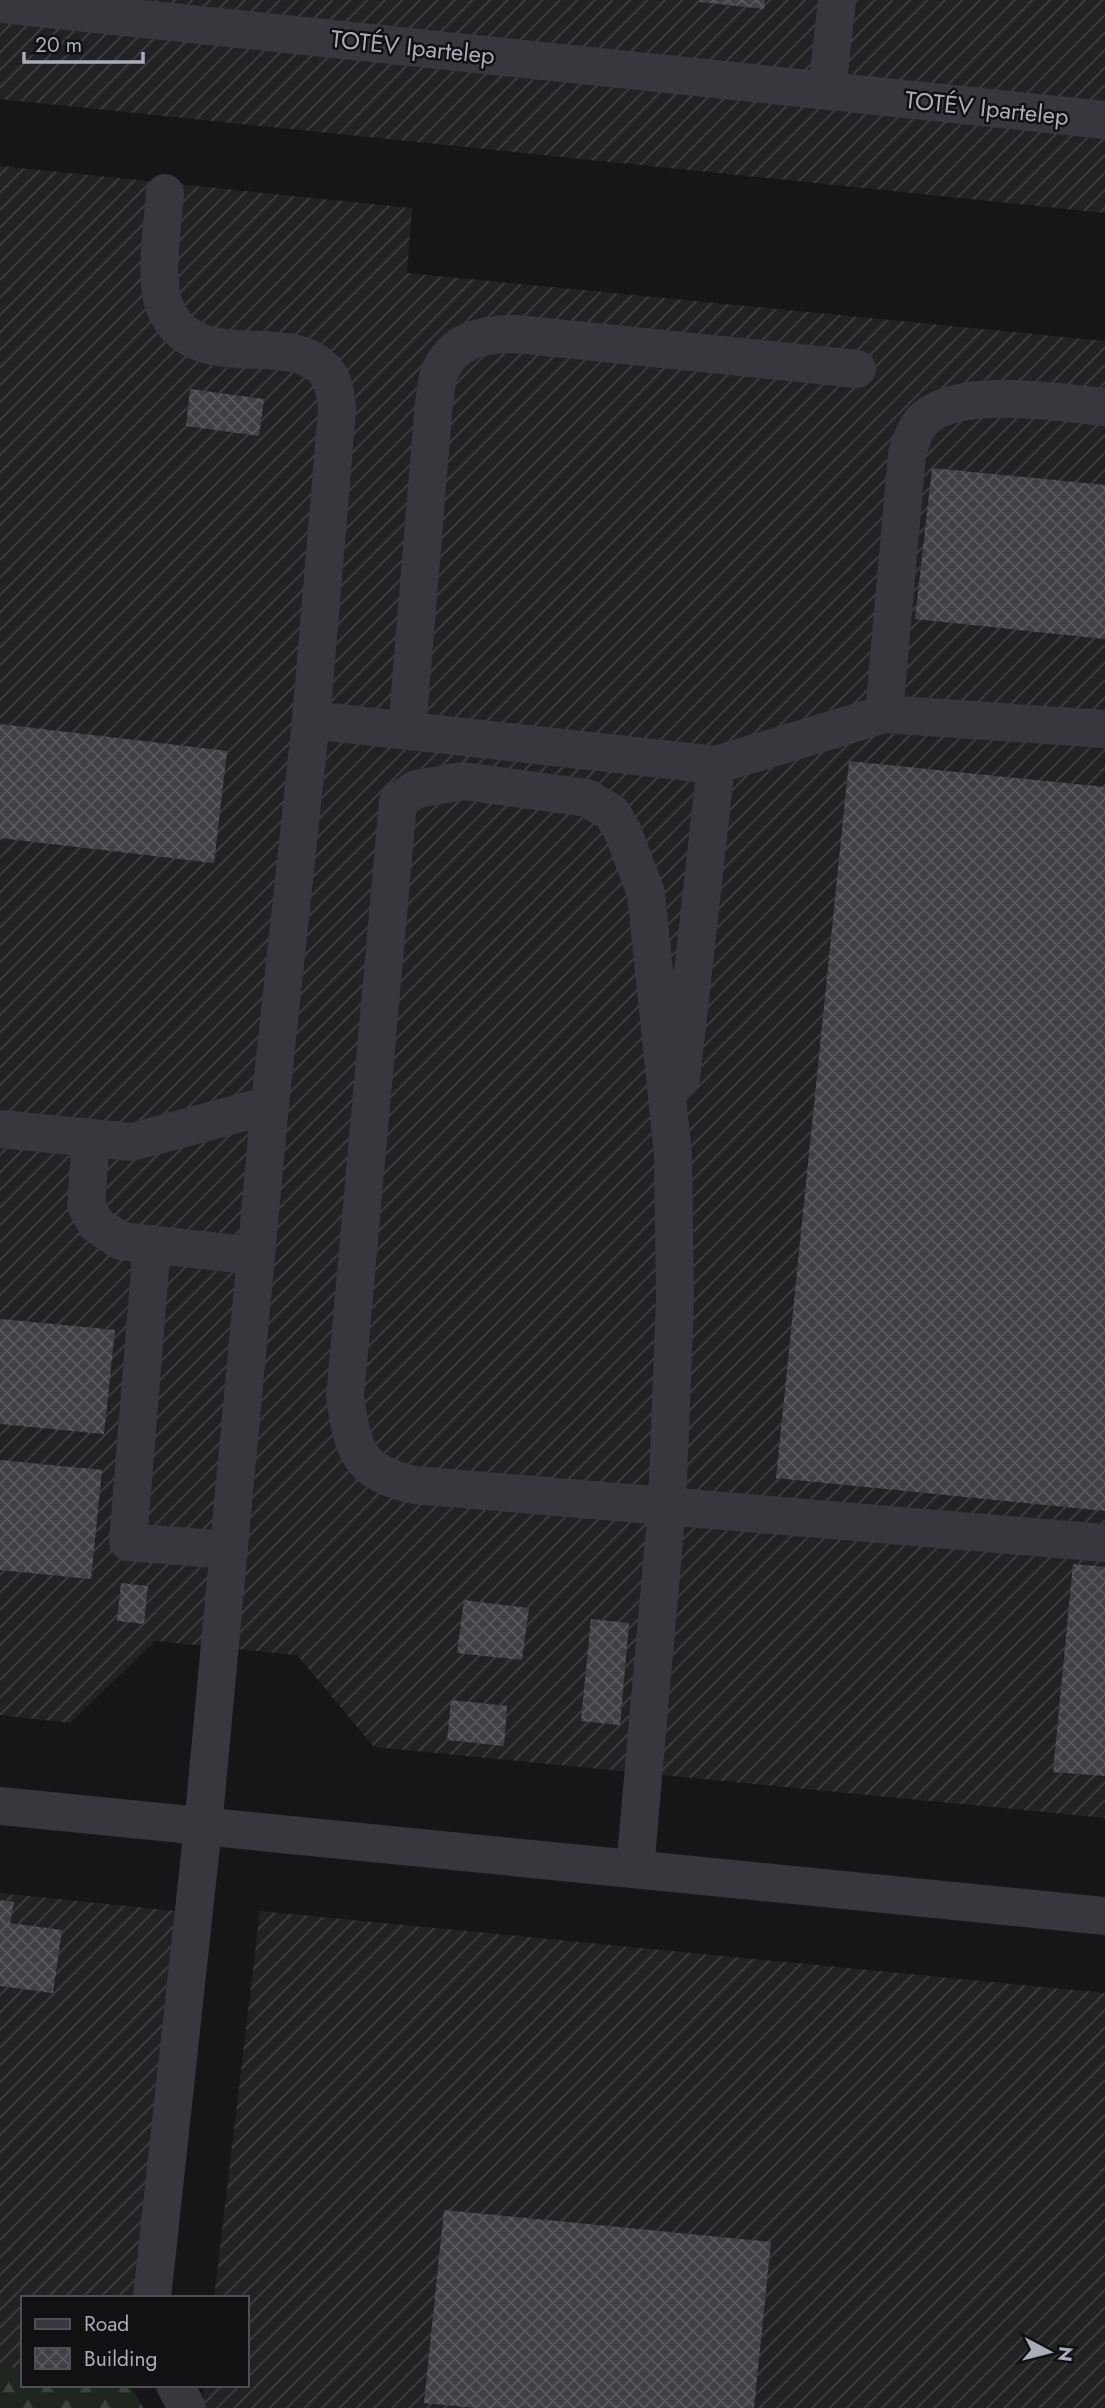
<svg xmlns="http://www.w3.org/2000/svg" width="1105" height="2408" viewBox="0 0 1105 2408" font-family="Jost,sans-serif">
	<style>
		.industrial { fill: url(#industrial-furrows) }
		.forest { fill: url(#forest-firs) }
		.building { fill: url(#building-cross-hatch) }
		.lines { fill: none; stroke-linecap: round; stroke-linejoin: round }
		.minor { stroke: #37383d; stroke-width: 38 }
		.labels { text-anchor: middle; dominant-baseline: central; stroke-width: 5; stroke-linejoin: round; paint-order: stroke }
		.street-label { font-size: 24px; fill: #a8adb8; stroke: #111113 }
	</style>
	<defs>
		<pattern id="industrial-furrows" width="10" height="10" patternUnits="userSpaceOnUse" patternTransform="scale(1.75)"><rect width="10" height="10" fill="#222225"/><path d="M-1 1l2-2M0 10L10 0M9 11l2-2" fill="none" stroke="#3f3f43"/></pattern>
		<pattern id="forest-firs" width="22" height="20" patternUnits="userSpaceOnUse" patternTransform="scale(1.75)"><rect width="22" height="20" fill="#1e261f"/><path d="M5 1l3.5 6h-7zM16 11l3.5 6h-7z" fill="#3c433d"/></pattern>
		<pattern id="building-cross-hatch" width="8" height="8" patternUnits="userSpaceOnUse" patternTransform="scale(1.75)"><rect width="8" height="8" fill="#404145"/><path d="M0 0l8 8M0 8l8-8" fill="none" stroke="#595a5e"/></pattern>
	</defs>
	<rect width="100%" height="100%" fill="#161618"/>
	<path class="industrial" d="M0,0H1105V213L0,99Z
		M0,166L412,208L407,273L1105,341V1818L374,1747L297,1655L155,1641L70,1723L0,1715Z
		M0,1893L175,1911L135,2298H23V2369L0,2366Z
		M260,1911L1105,1993V2408H202L204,2385H247V2298H214Z"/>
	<path class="forest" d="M0,2366L23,2369V2385H130L143,2408H0Z"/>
	<path class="building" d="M700,0H765L764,9L700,2Z
		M190,389L264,399L259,436L186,426Z
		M932,468L1105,485V639L915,619Z
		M0,724L227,751L214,863L0,838Z
		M849,761L1105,787V1511L776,1478Z
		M0,1319L115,1330L104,1434L0,1424Z
		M0,1460L102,1470L91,1579L0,1570Z
		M1073,1564L1105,1567V1776L1053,1772Z
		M121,1583L148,1586L144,1624L117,1621Z
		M464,1600L529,1608L522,1660L457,1653Z
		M591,1619L629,1623L620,1725L581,1721Z
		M451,1700L507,1706L504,1746L447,1740Z
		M0,1900L14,1902L10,1923L62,1930L53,1993L0,1986Z
		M444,2210L771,2242L754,2408H475L424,2403Z"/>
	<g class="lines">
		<path class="minor" d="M0,4L1105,120
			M827,91L837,0
			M884,714L907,454C910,446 912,436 917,428C944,382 1059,403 1105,407
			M311,720L716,765L884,714L1105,729
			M407,730L434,402C436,393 436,383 439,374C452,339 484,334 517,334L857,369
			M681,1079L716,765
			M0,1129L132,1142L270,1105
			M91,1138L86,1206L97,1225L121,1241L256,1256
			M152,1244L128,1542L229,1550
			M0,1806L1105,1916
			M635,1869L667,1506L675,1299L673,1154L646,893L623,832L612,813L587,798L463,781L416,789L398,802L345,1397C353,1450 357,1472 414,1485L1105,1543
			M152,2298L203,1827L270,1105L311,720L337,410C336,398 335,384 328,374C292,324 193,381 164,305C154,278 163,223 165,193
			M175,2385L187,2408"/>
	</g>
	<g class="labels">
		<g class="street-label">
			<text transform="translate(413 47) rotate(6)">TOTÉV Ipartelep</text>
			<text transform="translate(987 108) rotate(6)">TOTÉV Ipartelep</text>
		</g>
	</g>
	<rect x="21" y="2296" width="228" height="91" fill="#111113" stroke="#4d4f55" stroke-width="2"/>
	<rect x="35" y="2319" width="35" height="10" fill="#37383d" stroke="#4d4f55" stroke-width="2"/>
	<text x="84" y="2331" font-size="21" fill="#a8adb8">Road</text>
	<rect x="35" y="2348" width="35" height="21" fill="url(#building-cross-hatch)" stroke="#4d4f55" stroke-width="2"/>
	<text x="84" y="2366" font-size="21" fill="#a8adb8">Building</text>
	<g transform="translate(1049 2352) rotate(97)" stroke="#111113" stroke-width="5" paint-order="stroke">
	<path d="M0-5L12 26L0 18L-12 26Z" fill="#a8adb8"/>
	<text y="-10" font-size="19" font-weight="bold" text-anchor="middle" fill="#a8adb8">N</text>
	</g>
	<path d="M24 52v10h119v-10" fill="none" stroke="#a8adb8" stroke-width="3.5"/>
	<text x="35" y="52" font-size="21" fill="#a8adb8" stroke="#111113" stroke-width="5" paint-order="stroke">20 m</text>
</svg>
